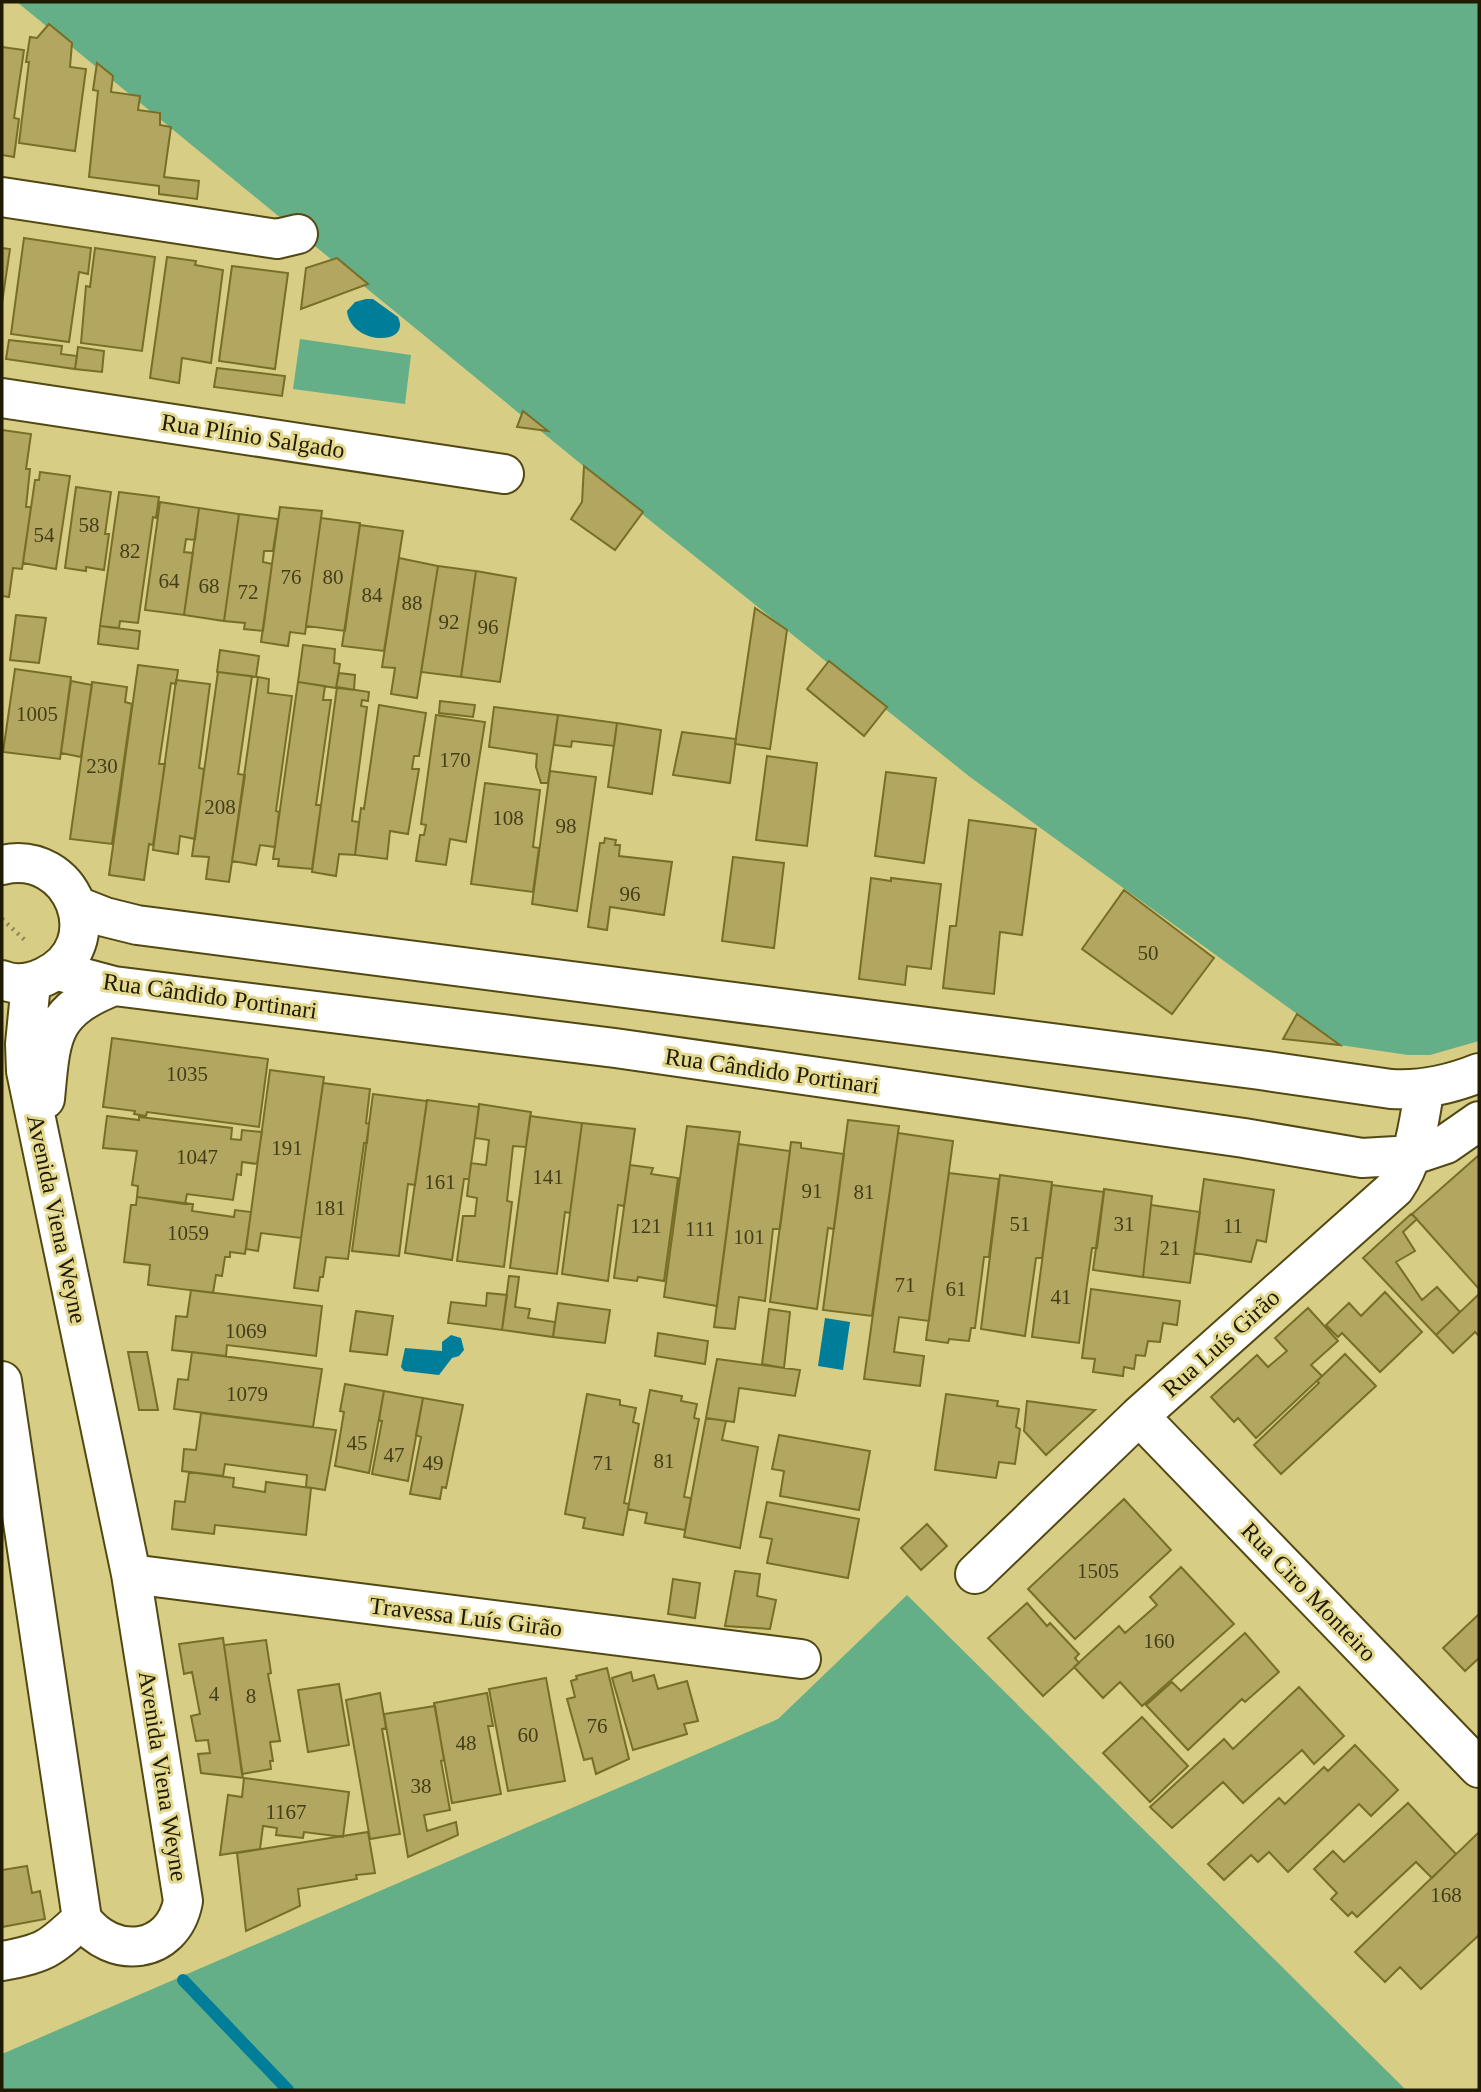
<svg xmlns="http://www.w3.org/2000/svg" width="1481" height="2092" viewBox="0 0 1481 2092" font-family="Georgia,serif">
	<style>
		.green { fill: #64af88 }
		.water { fill: #007d99 }
		.lines { fill: none; stroke-linecap: round; stroke-linejoin: round }
		.stream { stroke: #007d99; stroke-width: 12 }
		.building { fill: #b2a660; stroke: #796e26; stroke-width: 2 }
		.minor-casing { stroke: #524912; stroke-width: 42 }
		.path { stroke: #908751; stroke-width: 4.5; stroke-dasharray: 2 5; stroke-linecap: butt }
		.minor { stroke: #fff; stroke-width: 38 }
		.labels { text-anchor: middle; dominant-baseline: central; stroke-width: 6; stroke-linejoin: round; paint-order: stroke }
		.number-label { font-size: 21px; fill: #443e18 }
		.street-label { font-size: 24px; fill: #201b00; stroke: #e5da92 }
	</style>
	<rect width="100%" height="100%" fill="#d8cd85"/>
	<path class="green" d="M17,2H1479V1041L1430,1055H1408L1340,1045L970,777L647,518Z
		M300,339L411,355L405,404L293,389Z
		M907,1595L1406,2090H2V2054L778,1719Z"/>
	<path class="water" d="M366,299H373L398,317C412,347 350,345 347,311L355,302Z
		M825,1318L850,1322L843,1370L818,1366Z
		M451,1335L461,1338L464,1350L459,1356L452,1358L439,1375L404,1371L401,1367L405,1348L442,1351V1342Z"/>
	<g class="lines">
		<path class="stream" d="M183,1980L288,2090"/>
	</g>
	<path class="building" d="M49,24L72,43L70,67L86,69L75,151L19,143L29,62H26L30,37L37,38Z
		M2,47L24,50L14,118L19,119L14,157L2,155Z
		M97,63L113,76L111,92L140,96L138,110L160,113V125L171,127L164,177L199,181L197,199L159,194V186L89,177L98,91L93,90Z
		M24,238L91,248L88,274L79,272L69,342L11,334Z
		M2,248L10,249L2,303Z
		M95,248L155,257L142,351L81,343L86,286L90,287Z
		M167,257L196,261L195,265L223,270L211,363L182,358L179,383L150,378Z
		M337,258L368,284L301,309L306,268Z
		M232,266L288,273L275,369L219,361Z
		M9,340L62,346L61,354L77,356L75,369L6,359Z
		M78,347L104,351L102,372L75,369Z
		M217,368L285,376L282,396L214,387Z
		M523,411L548,431L517,427Z
		M2,430L31,434L26,469H30L26,507H31L22,569L13,568L9,597L2,596Z
		M584,466L643,512L615,550L571,519L582,502Z
		M40,472L70,476L56,569L23,563L35,480H39Z
		M76,487L111,492L105,534H109L104,570L86,567V571L65,568Z
		M119,492L159,497L156,518L153,517L138,623L120,621L119,628L100,626Z
		M160,502L199,508L195,540L186,539L184,552L193,553L184,615L145,610Z
		M280,507L322,511L305,634L290,632L288,646L261,642Z
		M199,508L239,514L224,621L184,615Z
		M239,514L278,519L273,551H264L263,562L272,564L263,631L244,629L245,623L224,621Z
		M321,518L360,523L345,631L306,626Z
		M360,525L403,531L384,651L342,646Z
		M399,558L438,566L417,698L391,694L395,668L382,667Z
		M438,566L476,571L461,677L421,672Z
		M476,571L516,578L500,682L461,677Z
		M755,608L787,630L770,749L735,744Z
		M16,615L46,618L39,663L10,660Z
		M100,626L140,631L138,649L98,644Z
		M303,645L335,649L334,663L340,664L336,688L298,682Z
		M220,650L259,656L256,677L217,672Z
		M829,661L887,707L864,736L807,689Z
		M138,665L178,670L176,684L171,683L159,764H165L153,845L149,844L144,880L109,875Z
		M15,669L71,677L60,759L3,752Z
		M218,672L252,676L238,774L245,775L229,882L206,879L209,857L192,856Z
		M339,673L355,675L354,690L336,688Z
		M258,677L269,679L268,693L292,696L276,811L279,812L275,847L260,845L256,865L232,861Z
		M176,680L210,684L199,768L204,769L195,839L180,836L178,854L153,850Z
		M71,681L92,685L81,757L61,753Z
		M92,682L127,687L125,702L132,704L112,844L70,839Z
		M298,682L325,686L323,700H331L316,805H321L312,869L278,866L279,859H273Z
		M337,687L369,692L368,701L362,700L361,706L367,707L352,821L359,822L355,855L339,854L336,876L312,872Z
		M440,701L475,705L473,717L439,713Z
		M379,705L426,713L419,756H414L412,769H419L408,834L390,831L387,859L355,855L361,808L364,809Z
		M494,707L558,715L548,783H541L536,767L537,754L489,747Z
		M436,715L485,722L466,842L450,839L446,865L416,861L420,835H424L426,825L421,824Z
		M558,715L617,723L614,746L572,741L571,747L554,745Z
		M617,723L661,730L652,794L608,787Z
		M682,732L736,739L730,783L673,775Z
		M767,756L817,763L807,846L756,840Z
		M550,771L596,777L577,911L532,904Z
		M886,772L936,778L924,863L875,856Z
		M485,783L540,790L533,847L539,848L533,892L471,884Z
		M969,820L1036,829L1022,935L1000,932L994,994L943,988L950,926H956Z
		M605,838L616,840L615,845H620L619,856L672,862L664,915L610,907L607,930L588,927L600,843H604Z
		M733,857L784,863L774,948L722,941Z
		M871,878L891,881V878L941,884L931,969L907,966L905,985L859,979Z
		M1124,890L1214,958L1172,1014L1082,949Z
		M1297,1014L1340,1045L1283,1039Z
		M112,1038L268,1059L259,1127L147,1112L146,1116L134,1114L135,1111L103,1107Z
		M270,1070L324,1077L301,1238L261,1233L258,1251L246,1249Z
		M323,1083L370,1089L366,1123L369,1124L367,1143H364L348,1259L326,1257L323,1277H320L318,1291L294,1288Z
		M373,1094L427,1101L415,1185L408,1184L399,1256L352,1251Z
		M427,1100L479,1107L469,1179H464L452,1260L405,1253Z
		M479,1104L531,1112L526,1147L513,1146L507,1201L512,1202L504,1267L457,1261L463,1216H475L477,1198L467,1196L471,1163L486,1165L489,1140L475,1138Z
		M107,1116L139,1120V1117L232,1128L231,1139L241,1140L242,1130L262,1132L257,1164L242,1162L241,1175L237,1174L233,1200L187,1194L185,1204L137,1197L138,1186L132,1185L137,1151L103,1148Z
		M530,1116L582,1123L570,1213L565,1212L557,1274L510,1268Z
		M848,1120L899,1126L872,1316L823,1310Z
		M582,1123L635,1129L624,1206L618,1205L608,1281L562,1274Z
		M687,1126L740,1132L717,1306L664,1297Z
		M898,1133L953,1141L929,1321L899,1317L894,1352L924,1356L920,1386L864,1379Z
		M791,1142L801,1143V1148L844,1154L834,1229L828,1228L817,1309L770,1302Z
		M738,1144L790,1151L780,1229H773L765,1301L739,1297L735,1329L714,1327Z
		M1479,1155V1289L1412,1214Z
		M630,1165L653,1168L651,1174L678,1178L664,1281L638,1277L637,1281L614,1278Z
		M949,1173L999,1179L989,1257H984L975,1328H971L969,1341L949,1339L948,1343L926,1340Z
		M1000,1175L1052,1182L1042,1258H1036L1025,1336L981,1329Z
		M1204,1179L1274,1190L1266,1242L1257,1240L1251,1262L1194,1253Z
		M1052,1185L1104,1192L1097,1248H1092L1079,1343L1032,1337Z
		M1104,1189L1152,1196L1143,1277L1093,1270Z
		M137,1197L193,1204L192,1211L234,1217L235,1210L251,1212L245,1254L230,1252V1257H225L222,1276L216,1275L213,1293L148,1285L150,1265L124,1262L131,1205H136Z
		M1151,1205L1200,1212L1190,1283L1143,1277Z
		M1411,1214L1417,1219L1403,1232L1415,1251L1396,1262L1422,1300L1437,1287L1460,1312L1436,1335L1363,1258Z
		M509,1276L519,1277L515,1307L530,1309L528,1318L555,1322L553,1337L502,1330Z
		M1091,1289L1180,1301L1177,1325L1163,1323L1160,1342L1148,1341L1145,1356L1136,1355L1134,1369L1124,1367L1123,1376L1093,1372L1095,1359L1082,1358Z
		M191,1290L322,1306L316,1356L227,1345L226,1356L172,1350L176,1316L187,1317Z
		M1385,1292L1422,1332L1380,1372L1342,1333L1338,1337L1326,1325L1349,1303L1361,1316Z
		M487,1293L507,1295L502,1330L448,1323L451,1302L486,1306Z
		M1479,1294V1336L1475,1332L1453,1353L1436,1335Z
		M558,1303L610,1310L605,1343L553,1337Z
		M1308,1308L1338,1341L1311,1365L1322,1376L1256,1438L1238,1418L1234,1422L1211,1397L1257,1355L1268,1367L1287,1351L1275,1338Z
		M769,1309L790,1312L784,1368L762,1364Z
		M356,1311L393,1316L387,1355L350,1351Z
		M658,1333L708,1341L705,1364L655,1356Z
		M128,1352H147L158,1410H139Z
		M192,1352L322,1369L313,1427L174,1409L178,1379L188,1380Z
		M1345,1354L1376,1386L1281,1474L1254,1445L1319,1383L1317,1381Z
		M717,1359L800,1370L795,1396L739,1388L734,1422L706,1418Z
		M345,1384L384,1391L369,1473L335,1466L344,1412L340,1411Z
		M650,1390L682,1396L681,1401L697,1404L694,1418L699,1419L684,1497L691,1498L685,1530L645,1523L647,1513L628,1509Z
		M384,1391L423,1398L408,1481L372,1474L382,1421L379,1420Z
		M587,1394L620,1400V1405L636,1408L633,1422L639,1424L624,1503L629,1504L623,1535L583,1528L585,1518L565,1514Z
		M946,1394L998,1401L997,1406L1019,1409L1016,1427L1020,1429L1015,1464L999,1462L996,1478L935,1470Z
		M423,1398L463,1405L446,1488L442,1487L440,1499L410,1494L421,1437L416,1435Z
		M1027,1401L1094,1410H1095L1046,1455L1024,1431Z
		M201,1413L336,1430L325,1490L306,1487L307,1475L225,1464L223,1476L182,1471L184,1449L196,1450Z
		M706,1418L726,1421L722,1440L758,1447L740,1548L684,1537Z
		M779,1435L870,1451L859,1510L780,1496L784,1471L772,1469Z
		M189,1472L234,1478L233,1487L265,1492L266,1482L311,1488L306,1535L215,1525L214,1534L172,1529L175,1501L185,1502Z
		M1124,1499L1171,1550L1075,1639L1028,1589Z
		M767,1502L859,1519L848,1578L767,1563L772,1539L760,1537Z
		M927,1524L947,1546L921,1570L901,1548Z
		M1181,1567L1234,1624L1142,1706L1120,1682L1103,1698L1074,1667L1119,1626L1125,1633L1157,1605L1150,1597Z
		M735,1571L760,1574L757,1596L776,1600L770,1629L725,1626Z
		M673,1579L700,1583L695,1618L668,1614Z
		M1027,1603L1047,1626L1050,1623L1079,1654L1075,1658L1079,1663L1043,1696L988,1638Z
		M1479,1614V1658L1465,1671L1443,1648Z
		M1245,1633L1279,1672L1245,1702L1242,1699L1188,1750L1146,1705L1172,1682L1181,1691Z
		M223,1638L243,1778H244L201,1773L198,1754L210,1753L208,1740L196,1741L191,1716L200,1714L192,1672L184,1674L179,1644Z
		M266,1640L271,1673L268,1674L280,1741L270,1742L273,1761H270L271,1769L242,1774L224,1645Z
		M607,1668L629,1759L596,1774L592,1758L584,1760L567,1699L575,1697L571,1681L577,1679L576,1676Z
		M631,1672L633,1681L654,1675L658,1689L687,1681L698,1721L684,1724L687,1734L633,1750L612,1678Z
		M546,1678L565,1781L508,1791L489,1689Z
		M339,1684L349,1745L308,1752L298,1690Z
		M1299,1687L1344,1736L1314,1764L1302,1750L1243,1803L1223,1782L1172,1828L1150,1807L1224,1739L1233,1749Z
		M380,1693L386,1728L382,1729L400,1834L370,1839L346,1700Z
		M487,1693L493,1726H488L501,1794L452,1803L434,1703Z
		M435,1706L444,1760L441,1761L450,1810L424,1815L427,1831L456,1822L458,1835L408,1857L384,1714Z
		M1142,1717L1188,1766L1150,1802L1103,1753Z
		M1355,1745L1398,1790L1371,1816L1359,1804L1288,1872L1269,1852L1258,1862L1251,1855L1224,1880L1208,1864L1279,1798L1285,1804L1324,1767L1328,1771Z
		M244,1778L349,1792L343,1837L304,1832L303,1838L276,1835L277,1828L263,1826L260,1849L220,1855L228,1795L242,1797Z
		M1408,1803L1456,1854L1432,1878L1416,1862L1357,1917L1352,1912L1348,1916L1331,1899L1337,1893L1314,1869L1333,1851L1344,1862Z
		M368,1832L375,1873L356,1875L357,1879L298,1889L300,1906L246,1931L237,1853Z
		M1479,1832V1935L1421,1989L1400,1967L1385,1982L1355,1952Z
		M27,1866L32,1893L40,1891L45,1919L2,1927V1870Z"/>
	<g class="lines">
		<defs>
			<path id="minor" d="M2,197L277,239L298,234
				M2,398L504,474
				M2,865C73,848 112,946 44,977C31,983 16,986 2,980
				M77,906L105,917L137,925L1260,1070L1391,1089C1422,1091 1449,1085 1479,1073
				M58,971L114,986L615,1048L1244,1138L1362,1158L1413,1155L1446,1144L1479,1121
				M45,1099C51,1036 50,1011 114,986
				M2,1381L82,1919C112,1961 173,1955 183,1901L131,1574L26,1071L25,1044L31,983
				M1139,1416L1479,1768
				M131,1574L801,1659
				M975,1574L1139,1416L1395,1188C1416,1158 1418,1123 1425,1088
				M2,1961C45,1954 51,1948 82,1919"/>
		</defs>
		<use href="#minor" class="minor-casing"/>
		<path class="path" d="M2,919L27,942"/>
		<use href="#minor" class="minor"/>
	</g>
	<g class="labels">
		<g class="number-label">
			<text x="89" y="525">58</text>
			<text x="44" y="535">54</text>
			<text x="130" y="551">82</text>
			<text x="291" y="577">76</text>
			<text x="333" y="577">80</text>
			<text x="169" y="581">64</text>
			<text x="209" y="586">68</text>
			<text x="248" y="592">72</text>
			<text x="372" y="595">84</text>
			<text x="412" y="603">88</text>
			<text x="449" y="622">92</text>
			<text x="488" y="627">96</text>
			<text x="37" y="714">1005</text>
			<text x="455" y="760">170</text>
			<text x="102" y="766">230</text>
			<text x="220" y="807">208</text>
			<text x="508" y="818">108</text>
			<text x="566" y="826">98</text>
			<text x="630" y="894">96</text>
			<text x="1148" y="953">50</text>
			<text x="187" y="1074">1035</text>
			<text x="287" y="1148">191</text>
			<text x="197" y="1157">1047</text>
			<text x="548" y="1177">141</text>
			<text x="440" y="1182">161</text>
			<text x="812" y="1191">91</text>
			<text x="864" y="1192">81</text>
			<text x="330" y="1208">181</text>
			<text x="1020" y="1224">51</text>
			<text x="1124" y="1224">31</text>
			<text x="646" y="1226">121</text>
			<text x="1233" y="1226">11</text>
			<text x="700" y="1229">111</text>
			<text x="188" y="1233">1059</text>
			<text x="749" y="1237">101</text>
			<text x="1170" y="1248">21</text>
			<text x="905" y="1285">71</text>
			<text x="956" y="1289">61</text>
			<text x="1061" y="1297">41</text>
			<text x="246" y="1331">1069</text>
			<text x="247" y="1394">1079</text>
			<text x="357" y="1443">45</text>
			<text x="394" y="1455">47</text>
			<text x="664" y="1461">81</text>
			<text x="433" y="1463">49</text>
			<text x="603" y="1463">71</text>
			<text x="1098" y="1571">1505</text>
			<text x="1159" y="1641">160</text>
			<text x="214" y="1694">4</text>
			<text x="251" y="1696">8</text>
			<text x="597" y="1726">76</text>
			<text x="528" y="1735">60</text>
			<text x="466" y="1743">48</text>
			<text x="421" y="1786">38</text>
			<text x="286" y="1812">1167</text>
			<text x="1446" y="1895">168</text>
		</g>
		<g class="street-label">
			<text transform="translate(253 436) rotate(9)">Rua Plínio Salgado</text>
			<text transform="translate(210 996) rotate(8)">Rua Cândido Portinari</text>
			<text transform="translate(772 1071) rotate(8)">Rua Cândido Portinari</text>
			<text transform="translate(57 1219) rotate(78)">Avenida Viena Weyne</text>
			<text transform="translate(1221 1343) rotate(-42)">Rua Luís Girão</text>
			<text transform="translate(1309 1592) rotate(46)">Rua Ciro Monteiro</text>
			<text transform="translate(466 1617) rotate(7)">Travessa Luís Girão</text>
			<text transform="translate(163 1776) rotate(81)">Avenida Viena Weyne</text>
		</g>
	</g>
	<rect width="1481" height="2092" fill="none" stroke="#201b00" stroke-width="7"/>
</svg>
